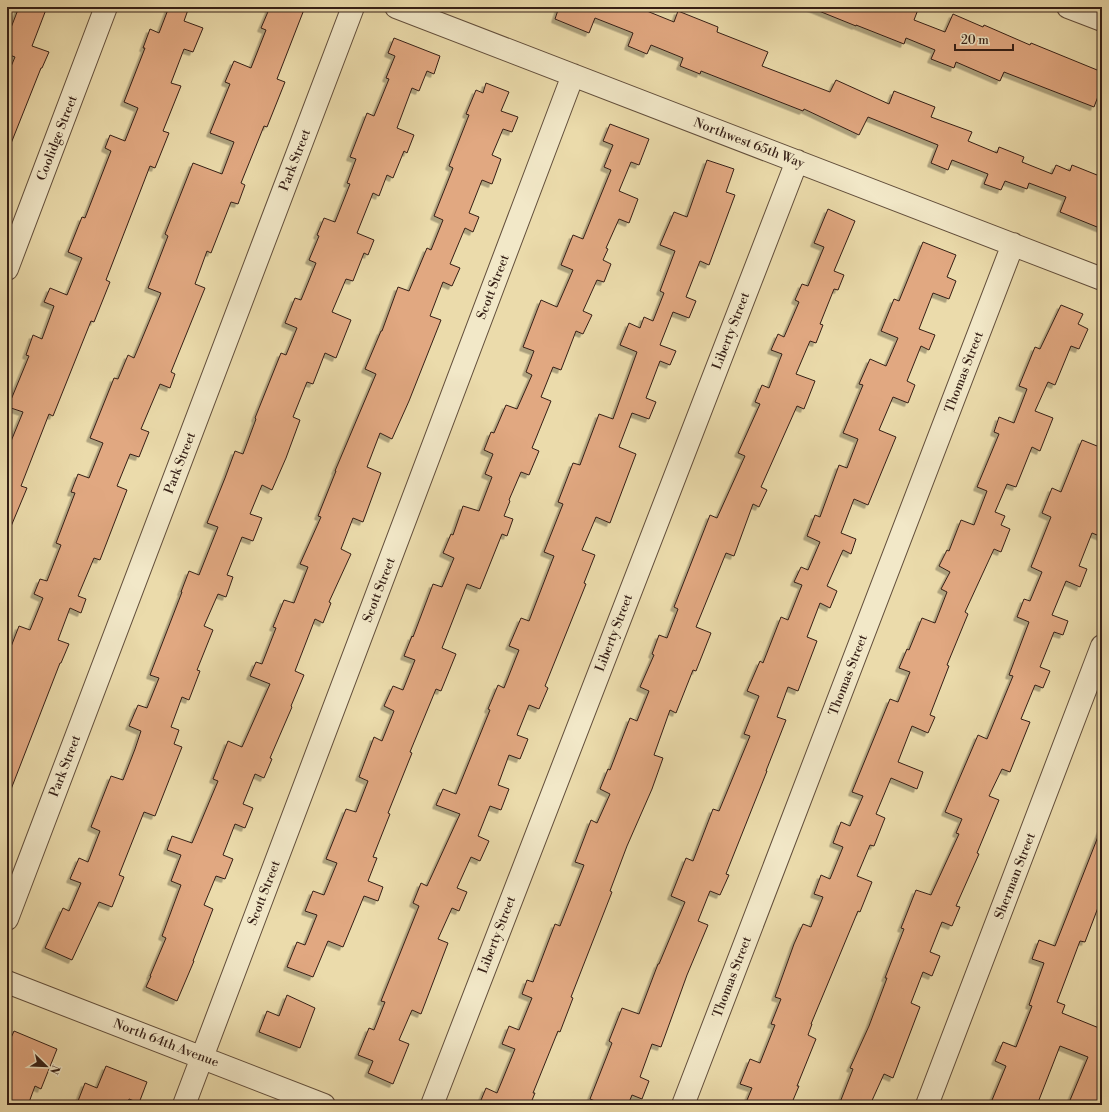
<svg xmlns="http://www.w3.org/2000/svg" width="1109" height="1112" viewBox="0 0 1109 1112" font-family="'Libre Bodoni',serif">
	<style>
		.building { fill: #e1a881; stroke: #351f16; filter: url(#shadow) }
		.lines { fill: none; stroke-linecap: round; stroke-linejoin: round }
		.minor-casing { stroke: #624e3b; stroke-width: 24 }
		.minor { stroke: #f2e8c8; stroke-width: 22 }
		.labels { text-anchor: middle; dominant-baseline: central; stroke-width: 3.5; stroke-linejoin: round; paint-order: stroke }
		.street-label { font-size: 13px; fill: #351f16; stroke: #f2e8c8 }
	</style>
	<defs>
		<filter id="shadow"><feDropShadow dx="-3.5" dy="3.5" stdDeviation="0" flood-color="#0004"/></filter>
	</defs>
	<rect width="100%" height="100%" fill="#ebdbab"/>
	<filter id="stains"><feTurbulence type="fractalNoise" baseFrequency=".005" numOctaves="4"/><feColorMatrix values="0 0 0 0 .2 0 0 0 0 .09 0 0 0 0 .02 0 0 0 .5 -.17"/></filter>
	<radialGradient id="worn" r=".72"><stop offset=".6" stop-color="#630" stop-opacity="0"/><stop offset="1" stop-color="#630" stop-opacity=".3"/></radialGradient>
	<path class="building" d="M19,7H47L32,46L49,52L42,68H41L8,151L7,76L15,57L7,54V38Z
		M169,7H189L184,21L203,28L193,52L184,49L171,83L181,86L163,131L169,133L155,168L150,166L106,280L110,282L94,322L91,321L53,416L49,414L21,486L27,488L7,536V451L23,412L8,407L29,356L26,355L33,335L42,339L54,306L44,302L50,288L67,295L82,258L68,252L82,217L85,218L111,151L105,148L110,135L125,141L138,108L124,102L145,48H143L150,29L159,33Z
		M270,7H305L277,79L285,82L267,127L264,126L241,183L245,185L238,204L231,202L211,253L207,251L195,284L205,288L171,372L175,374L170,388L160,384L141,429L149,432L139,457L130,454L117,486L127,490L100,560L94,558L78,596L86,599L81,613L70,608L58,640L69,644L61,663H60L8,797H7V657L19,626L30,630L43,598L34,594L40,579L47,581L61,545L56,543L75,493L71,492L78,474L89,478L103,443L90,438L114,378L118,379L128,355L134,358L161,293L148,288L168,236L165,234L193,163L222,174L234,142L210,133L230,84L225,82L234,61L251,68L266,30L261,28Z
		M559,7H637L674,22L678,11L718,27L717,32L768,52L762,66L830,92L836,80L889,104L894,91L935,107L931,117L972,132L968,141L997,153L999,147L1024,157L1022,162L1052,174L1056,165L1070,171L1072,165L1102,177V229L1060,212L1066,197L1029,183L1027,189L1005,181L1001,190L984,184L988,174L952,160L948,170L931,163L938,145L868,117L859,135L804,109L803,111L701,71L700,74L680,66L683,58L651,45L647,54L628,46L633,33L595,18L589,33L555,19Z
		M809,7H919L914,20L945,32L953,14L983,27L984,25L1030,45L1031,43L1102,72V86L1094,107L1004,72L1000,81L956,62L954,68L931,59L935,50L906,38L904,44L856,25V26Z
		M394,38L440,56L434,74L427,71L419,91L412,88L397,128L414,135L407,153L404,151L393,178L387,175L379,196L373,193L357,233L374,240L368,255L364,253L353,281L346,279L332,312L351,320L336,358L325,353L313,384L307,382L293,417L300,420L286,458L272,490L262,485L250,514L262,518L253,541L242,537L227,575L233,577L226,597L218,594L204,626L213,630L197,670L200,671L189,700L182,697L171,727L179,730L174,744L182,747L155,816L144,812L119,875L124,877L112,907L99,902L72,960L45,948L63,908L69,911L81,883L70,879L79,858L88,862L100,831L91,827L111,776L123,780L135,749L141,731L129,726L138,705L147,708L159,678L150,675L182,592H181L189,571L199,575L218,527L207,523L225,478L235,451L243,454L256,419L255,418L281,353L286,355L297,328L285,323L295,298L301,300L316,263L309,260L319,236L317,235L324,218L335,222L350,184L347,183L356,159L350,157L367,113L374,116L389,79L386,78L395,56L388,53Z
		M486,83L509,92L501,111L518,117L512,132L503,129L492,155L501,159L492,184L482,180L469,213L479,217L473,232L465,228L450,264L460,268L452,286L443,282L430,316L441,320L409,401L392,439L380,433L367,467L381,473L363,522L353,518L341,549L351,554L329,602L331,603L323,623L315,619L295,671L304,675L291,706L292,707L270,758L272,759L264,778L255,774L243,804L253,808L245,828L235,824L223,855L233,859L225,879L216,876L204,905L213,909L193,961H194L177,1001L146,987L151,976H150L166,938L162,936L181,885L171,881L181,855L167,850L172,836L192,843L218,781L213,779L228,741L242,747L270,684L250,676L256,662L262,664L276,628L273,627L284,600L294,603L308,567L300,564L321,517L318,516L336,471H335L376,374L365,369L381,331H382L398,287L409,291L427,248L431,250L443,220L434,216L453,168L449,166L469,115L466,114L476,90L483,93Z
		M610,124L649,139L639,165L631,162L619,191L638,199L629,223L619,219L606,248L608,249L603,260L611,264L604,282L597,280L583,311L592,315L583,334L576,331L561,370L553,367L541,397L551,401L532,448L539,451L529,475L521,472L509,500L510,501L504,516L513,519L507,536L502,534L480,589L467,584L442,648L456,654L441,691L436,689L410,752L412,753L388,813L390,814L373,857L377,858L368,881L383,887L378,901L364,896L343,947L328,941L313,977L287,967L297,942L305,945L317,915L305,911L313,891L324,895L337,863L326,859L346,809L356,812L368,781L359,777L374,737L382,741L394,711L384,706L393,686L403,690L415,660L404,656L412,636L413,637L433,584L442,587L454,558L443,553L451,534L453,535L463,506L479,511L492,477L485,474L493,454L484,450L491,432L494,433L506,405L517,409L532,375L526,372L534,351L523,347L541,300L557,307L573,270L561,265L573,235L583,239L611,170L604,167L613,145L603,141Z
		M707,160L734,169L726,192L735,195L709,265L700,261L686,297L696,301L689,318L673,312L660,345L676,351L670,365L660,361L646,398L656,402L649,419L632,413L619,447L636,454L610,523L596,517L582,550L595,555L584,583L586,584L545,686L548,688L539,709L529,705L517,735L528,739L520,759L509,755L498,785L509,789L501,810L490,806L478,836L489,841L480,861L471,857L457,888L467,892L459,911L452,908L438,939L448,943L421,1014L412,1010L399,1040L409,1044L393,1084L368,1073L373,1061L358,1055L369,1028L374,1030L385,1002L381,1001L419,906L413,903L421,883L427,886L460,814L436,805L443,789L456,794L490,710L488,709L498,685L504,688L519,650L509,646L521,618L529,621L554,556L544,552L563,504L558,502L573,463L580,465L599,414L613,419L637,352L620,345L629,323L640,328L644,317L653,321L664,293L660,291L675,251L660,245L674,212L687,217Z
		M828,209L855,221L834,271L844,275L838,290L834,289L820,324L823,325L816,343L810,341L796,374L815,381L804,409L797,406L761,487L767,490L759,507L753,504L734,556L726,553L696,627L711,633L696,671L693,670L676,713L670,710L654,755L663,758L652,789L627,846L610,891L612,892L571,997L573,998L560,1032L558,1031L533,1093H535L530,1105H479L486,1088L497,1093L502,1081L515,1049L502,1044L509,1026L519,1030L532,998L522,994L527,980L533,982L555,924L560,926L584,865L575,862L591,820L597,823L610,794L600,789L608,769L610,770L630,718L637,721L649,691L640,687L654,655L652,654L659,635L667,638L678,609L674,607L710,515L717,518L745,456L738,453L760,404L755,402L762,385L769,388L782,354L771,350L778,334L784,337L799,302L795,300L802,284L808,286L824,247L814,243Z
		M923,242L956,255L947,277L956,281L949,299L933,293L919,329L935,335L929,350L921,346L907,381L915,385L908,403L893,397L879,430L896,437L868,505L854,499L841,533L856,539L851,554L843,550L827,586L837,591L830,608L820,603L807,637L817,641L798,691L788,687L777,717L786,720L766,771H767L726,874L729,875L720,895L710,891L698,921L708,925L687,975L661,1047L652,1044L640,1077L649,1081L642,1099L632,1095L628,1105H605L590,1099L612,1043L609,1041L622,1008L639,1014L658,964H659L685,902L671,896L686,858L693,861L713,809L719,811L750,736L744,734L759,696L747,691L760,661L763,663L781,617L788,620L802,585L794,582L801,567L808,570L820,542L807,536L815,515L820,517L839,465L847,468L858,439L843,433L863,385L859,384L870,359L886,366L898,338L881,331L894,299L899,301Z
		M1061,305L1083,314L1078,324L1088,329L1079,349L1071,346L1055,385L1048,382L1035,411L1053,418L1040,451L1032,447L1016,487L1007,484L995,512L1005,516L1001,525L1010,529L1001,552L994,549L965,612L968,614L947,665L949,666L930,715L935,717L928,733L912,726L898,762L923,772L917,789L891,778L876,814L885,818L874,846L870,845L857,876L872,882L860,912L858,911L811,1024H812L808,1035L816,1039L797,1086H799L791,1105H745L752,1088L740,1084L750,1059L760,1063L775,1025L771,1024L781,999L775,997L794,944L803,924L811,927L823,897L814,894L821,875L830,879L843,847L833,843L841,822L850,826L863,796L852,792L890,699L898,702L910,672L899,668L907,649L909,650L922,618L935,623L947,592L941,589L950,572L939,566L947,550L949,551L961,520L974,525L987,491L977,487L999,434L994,432L999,417L1014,423L1027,389L1019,386L1035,347L1040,349Z
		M1082,440L1102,448V537L1092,533L1079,566L1087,569L1080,587L1066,581L1052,615L1068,621L1063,635L1054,632L1040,667L1050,671L1043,688L1035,685L1021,719L1030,722L1010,772L1002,769L989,796L999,800L977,853L979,854L956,906L960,907L952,926L942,922L930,952L940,956L932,976L923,972L911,1003L920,1007L893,1078L884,1074L870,1105H839L853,1069L850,1068L869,1026L887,978H885L904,929L901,928L916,890L931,895L959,834L956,833L962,819L945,812L978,735L987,739L1013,676L1009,675L1029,622L1017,617L1024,599L1030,601L1042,572L1031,567L1051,517L1042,513L1052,488L1061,492Z
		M1101,829H1102V897L1085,942L1080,941L1057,1002L1065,1005L1062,1013L1099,1028L1102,1023V1105H1068L1088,1057L1060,1046L1037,1105H990L1006,1066L995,1061L1003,1042L1016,1047L1032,1006L1029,1005L1044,963L1032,959L1039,940L1055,946Z
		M287,995L315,1008L300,1048L259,1032L267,1011L279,1016Z
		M14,1031L57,1049L41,1089L35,1086L28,1105H7V1047Z
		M106,1066L147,1082L139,1103L129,1099L127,1105H88L78,1101L85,1083L97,1088Z"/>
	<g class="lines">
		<defs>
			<path id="minor" d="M396,7L1102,279
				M1068,7L1102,20
				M7,269L106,7
				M7,919L353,7
				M7,982L324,1105
				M184,1105L573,75
				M432,1105L797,161
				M683,1105L1013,244
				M927,1105L1102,646"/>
		</defs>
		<use href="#minor" class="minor-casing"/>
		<use href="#minor" class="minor"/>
	</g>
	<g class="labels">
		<g class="street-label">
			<text transform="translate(57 138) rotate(-69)">Coolidge Street</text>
			<text transform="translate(749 143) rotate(21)">Northwest 65th Way</text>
			<text transform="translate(295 160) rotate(-69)">Park Street</text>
			<text transform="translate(493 287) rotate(-69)">Scott Street</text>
			<text transform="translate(731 331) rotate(-69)">Liberty Street</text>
			<text transform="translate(964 372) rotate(-69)">Thomas Street</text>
			<text transform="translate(180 463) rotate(-69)">Park Street</text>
			<text transform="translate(379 590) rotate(-69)">Scott Street</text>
			<text transform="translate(614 633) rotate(-69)">Liberty Street</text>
			<text transform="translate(848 675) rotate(-69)">Thomas Street</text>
			<text transform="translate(65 766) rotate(-69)">Park Street</text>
			<text transform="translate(1015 876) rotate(-69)">Sherman Street</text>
			<text transform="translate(264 893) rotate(-69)">Scott Street</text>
			<text transform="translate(497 935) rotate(-69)">Liberty Street</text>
			<text transform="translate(732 977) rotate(-69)">Thomas Street</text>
			<text transform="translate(166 1043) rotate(21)">North 64th Avenue</text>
		</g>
	</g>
	<rect width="1109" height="1112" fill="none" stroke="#ebdbab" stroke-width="24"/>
	<rect x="8" y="8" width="1093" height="1096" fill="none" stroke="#351f16" stroke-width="2"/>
	<rect x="12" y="12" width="1085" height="1088" fill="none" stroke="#351f16"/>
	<g transform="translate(46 1066) rotate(113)" stroke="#f2e8c8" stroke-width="3" paint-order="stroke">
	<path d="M0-3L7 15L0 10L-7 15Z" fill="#351f16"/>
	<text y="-6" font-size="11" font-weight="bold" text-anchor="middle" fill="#351f16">N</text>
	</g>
	<path d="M955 44v6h58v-6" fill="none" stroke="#351f16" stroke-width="2"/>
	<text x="961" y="44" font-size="12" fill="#351f16" stroke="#f2e8c8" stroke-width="3" paint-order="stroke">20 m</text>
	<rect width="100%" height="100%" filter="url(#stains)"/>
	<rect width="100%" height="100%" fill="url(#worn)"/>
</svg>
